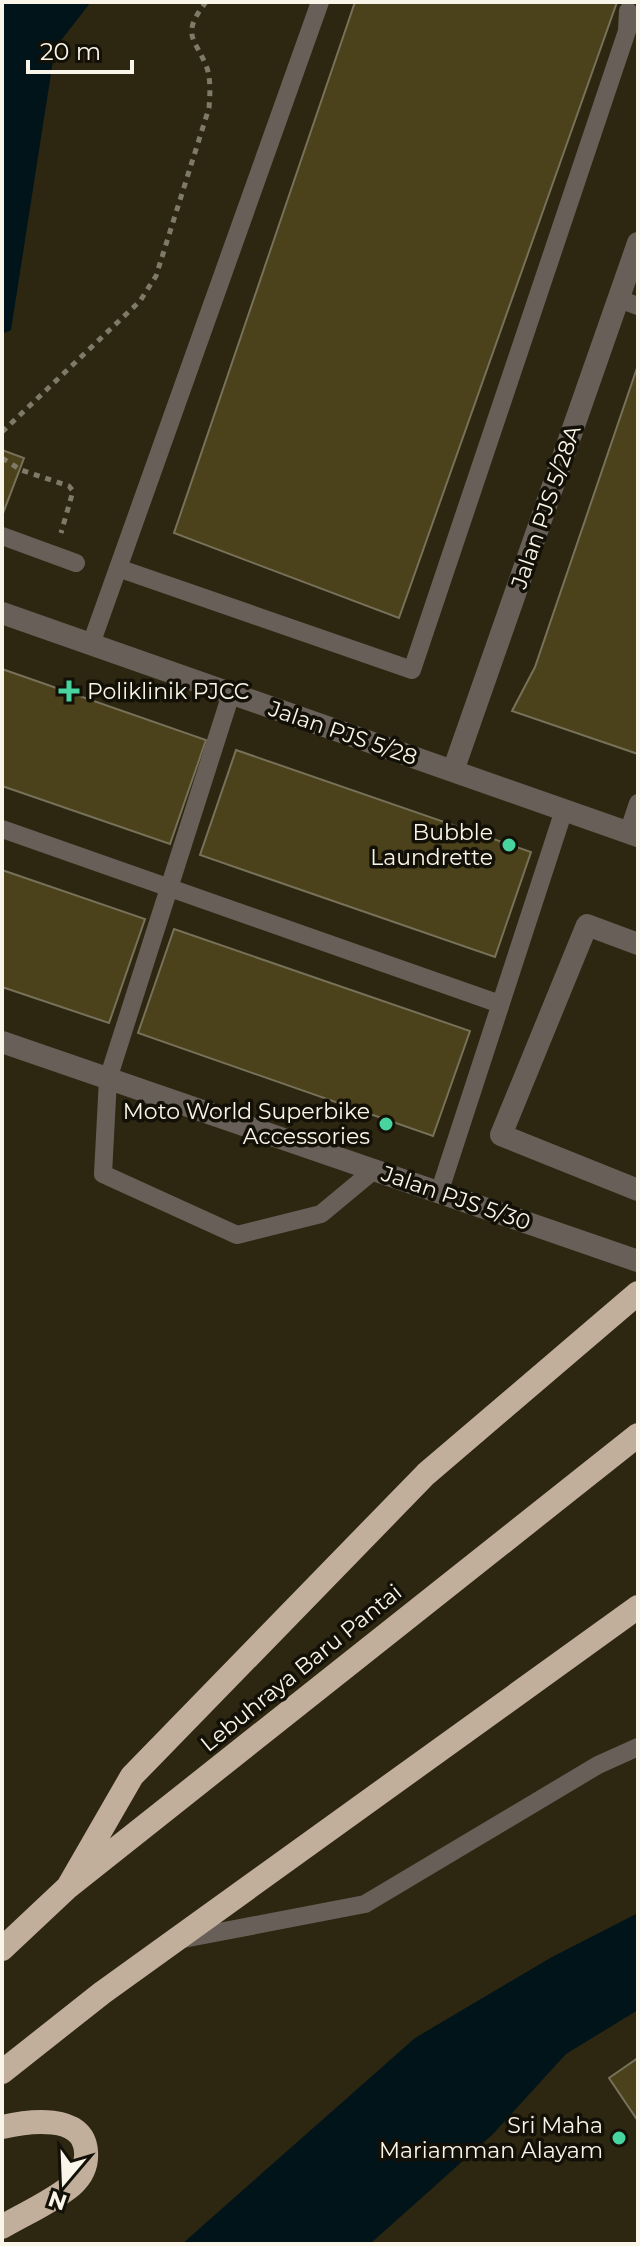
<svg xmlns="http://www.w3.org/2000/svg" width="640" height="2246" viewBox="0 0 640 2246" font-family="Montserrat,sans-serif">
<rect width="100%" height="100%" fill="#2d2712"/>
<!-- water -->
<path fill="#00141a" d="M2,2H91L55,48L11,330L2,334Z
M638,1913V2010L566,2054L493,2134L370,2244H182L415,2038L552,1957Z"/>
<!-- building -->
<path fill="#4b411b" stroke="#78715a" stroke-width="2" d="M355,2H617L399,618L174,533Z
M638,365V754L512,711L535,667Z
M2,450L24,458L2,516Z
M2,669L206,740L170,844L2,786Z
M236,750L531,852L495,957L200,855Z
M2,870L145,919L109,1023L2,987Z
M174,929L470,1031L433,1136L138,1033Z
M638,2058V2121L609,2078Z"/>
<g fill="none" stroke-linecap="round" stroke-linejoin="round">
<!-- path -->
<path stroke="#7f7a68" stroke-width="5" stroke-dasharray="6 6" stroke-linecap="butt" d="M2,432L140,301L156,276L209,108C210,95 211,81 207,68C195,37 180,36 206,2
M2,458L21,470L69,486L73,491L61,533"/>
<!-- service -->
<path stroke="#686058" stroke-width="18" d="M619,299L638,306
M2,536L76,563
M118,568L412,670L627,31L628,11
M91,644L320,2
M231,694L108,1079L103,1174L237,1235L321,1214L374,1170
M2,829L500,1004
M628,833L638,803
M439,1193L564,810
M178,1940L365,1904L598,1765L638,1747"/>
<!-- minor -->
<path stroke="#686058" stroke-width="22" d="M2,613L638,836
M453,771L638,243
M638,944L587,925L501,1135L638,1190
M2,1042L638,1261"/>
<!-- motorway -->
<path stroke="#c2af9b" stroke-width="24" d="M68,1887L132,1776L426,1474L638,1293
M2,1949L68,1887L638,1435
M2,2072L102,1993L638,1607
M2,2127C28,2121 84,2113 86,2152C87,2165 82,2176 72,2185C52,2202 24,2214 2,2227"/>
</g>
<!-- markers -->
<g fill="#47d49e" stroke="#131007" stroke-width="3">
<path d="M65 679h8v8h8v8h-8v8h-8v-8h-8v-8h8z"/>
<circle cx="509" cy="845" r="8"/>
<circle cx="386" cy="1124" r="8"/>
<circle cx="619" cy="2138" r="8"/>
</g>
<g text-anchor="middle" dominant-baseline="central" stroke-width="7" stroke-linejoin="round" paint-order="stroke">
<!-- street labels -->
<g font-size="22" fill="#f9f5e8" stroke="#131007">
<text transform="translate(546 507) rotate(-71)">Jalan PJS 5/28A</text>
<text transform="translate(343 733) rotate(19)">Jalan PJS 5/28</text>
<text transform="translate(456 1198) rotate(19)">Jalan PJS 5/30</text>
<text transform="translate(301 1668) rotate(-39)">Lebuhraya Baru Pantai</text>
</g>
<!-- poi labels -->
<g font-size="22" fill="#f9f5e8" stroke="#131007" text-anchor="end">
<text x="87" y="691" text-anchor="start">Poliklinik PJCC</text>
<text x="493" y="832">Bubble<tspan x="493" dy="25">Laundrette</tspan></text>
<text x="370" y="1111">Moto World Superbike<tspan x="370" dy="25">Accessories</tspan></text>
<text x="603" y="2125">Sri Maha<tspan x="603" dy="25">Mariamman Alayam</tspan></text>
</g>
</g>
<!-- border -->
<rect width="640" height="2246" fill="none" stroke="#f9f5e8" stroke-width="8"/>
<!-- north arrow -->
<g transform="translate(64 2182) rotate(199)" stroke="#131007" stroke-width="6" paint-order="stroke">
<path d="M0-6L14 30L0 20L-14 30Z" fill="#f9f5e8"/>
<text y="-12" font-size="22" font-weight="bold" text-anchor="middle" fill="#f9f5e8">N</text>
</g>
<!-- scale -->
<path d="M28 60v12h104v-12" fill="none" stroke="#f9f5e8" stroke-width="4"/>
<text x="40" y="60" font-size="24" fill="#f9f5e8" stroke="#131007" stroke-width="6" paint-order="stroke">20 m</text>
</svg>
